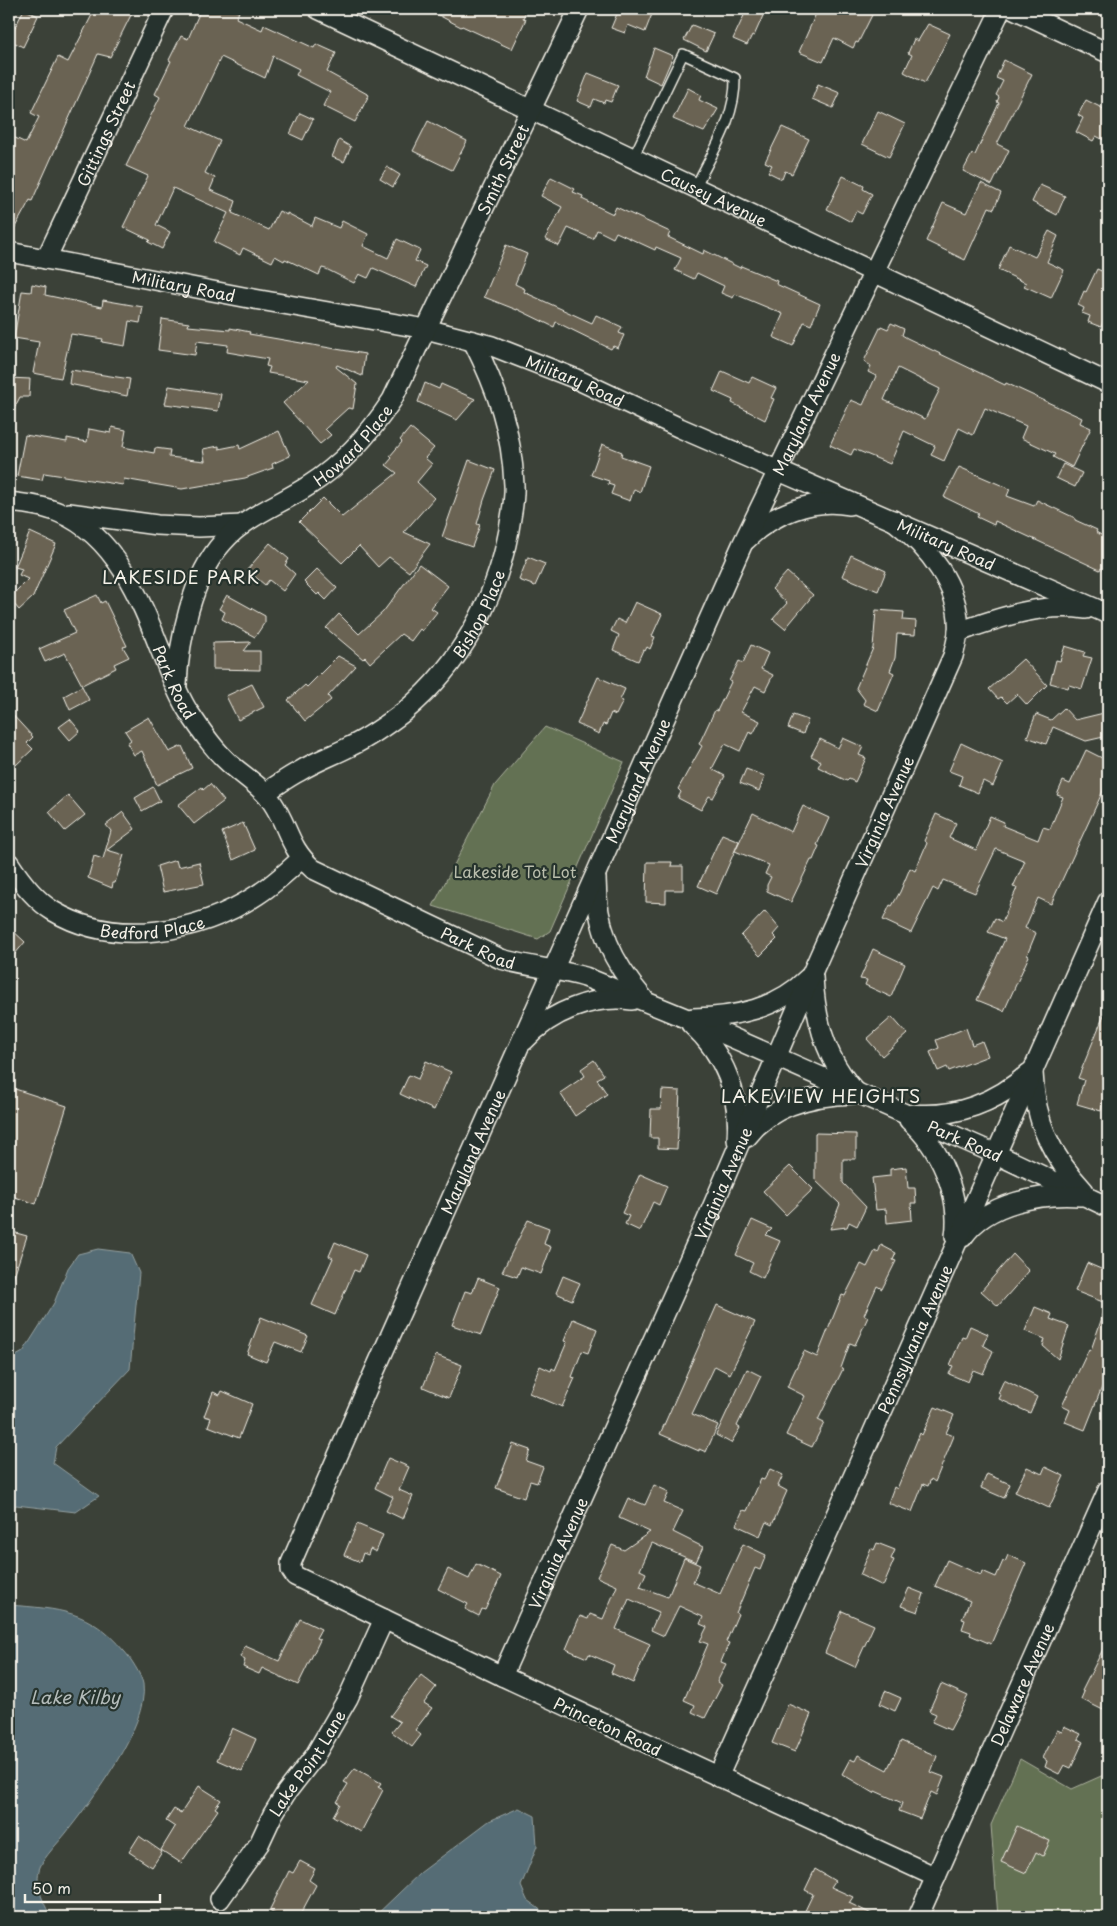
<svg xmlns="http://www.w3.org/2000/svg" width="1117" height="1926" viewBox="0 0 1117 1926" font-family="'Playpen Sans',sans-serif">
<rect width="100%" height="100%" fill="#3b4138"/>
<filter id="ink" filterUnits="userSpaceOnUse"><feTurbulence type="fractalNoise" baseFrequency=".02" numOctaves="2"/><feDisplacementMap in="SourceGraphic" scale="10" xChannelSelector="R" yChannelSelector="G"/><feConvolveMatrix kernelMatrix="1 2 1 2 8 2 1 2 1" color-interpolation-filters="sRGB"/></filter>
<g filter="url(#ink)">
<!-- green -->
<path fill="#637153" stroke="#acb19e" d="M545,727L624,762L550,931L538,939L433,906L495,785Z
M1020,1759L1072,1789L1108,1773V1917H998L991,1825Z"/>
<!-- water -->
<path fill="#556c74" stroke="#95a1a2" d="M98,1249L130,1253L139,1273L130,1369L56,1447L53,1463L99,1496L76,1512L16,1505L9,1513V1360L23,1352L54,1303L68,1268L78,1254Z
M9,1605C60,1609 89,1610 124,1651C130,1657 142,1676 143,1684C149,1726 91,1801 66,1833C59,1842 44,1857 40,1867C34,1884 43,1902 51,1917H9Z
M519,1808L535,1816L537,1846L521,1886L527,1900L550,1917H374L420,1873L489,1821Z"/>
<!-- building -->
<path fill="#6b6353" stroke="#f4f1e8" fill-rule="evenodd" d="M24,9L38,16L23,47L9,40Z
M95,9H134L110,57L98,54L32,201L30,200L9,238V147L13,137L26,143L39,117L31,113L58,57L68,62Z
M201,9H231L239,12L236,18L262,30L264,25L314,48L316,44L336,53L327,72L369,95L355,122L323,106L330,92L296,75L299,69L273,56L265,78L221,57L188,126L220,141L205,173L215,178L210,190L236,201L232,213L269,230L279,211L287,215V213L312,226L315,218L339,228L342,221L368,234L363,246L388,258L397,239L420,250L415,261L426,266L416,287L373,268L368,278L359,274L354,283L326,269L322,268L319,275L285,259L284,261L275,256L272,262L243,248L240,255L214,242L228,213L173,188L156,225L170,232L162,249L148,242L150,240L123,227L148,176L126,166L160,97L155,94L171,61L169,60L181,36L188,39Z
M427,9H527L523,18L526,19L512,49L462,26L461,27Z
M619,9H654L645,32L628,25L625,33L611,28Z
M747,9H766L754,36L752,35L747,45L733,39Z
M818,9H875L858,43L856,42L853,48L834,38L823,62L799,52Z
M928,24L950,34L925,83L904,72L912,55L908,53L914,39L918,41Z
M692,25L714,34L706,51L684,40Z
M654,48L673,56L661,84L644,76Z
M1004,60L1032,74L997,144L1009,150L992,185L963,171L972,154L975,155L999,103L997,102L999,97L996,95L1003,81L996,78Z
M588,73L618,85L611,102L605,100L604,103L594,99L591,107L577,101Z
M818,84L840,93L833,108L812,99Z
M688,88L701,95L699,100L718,109L704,132L673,119Z
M1086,100L1108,111V142L1096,136L1093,141L1076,132L1083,118L1078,115Z
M878,111L905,124L889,157L862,144Z
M300,113L313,119L303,140L290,134Z
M428,121L467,141L452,170L413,151Z
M782,127L809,139L792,174L785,171L782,179L768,172L772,165L765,162Z
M339,140L351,147L344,162L332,157Z
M387,167L400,175L393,187L380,179Z
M843,176L864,186L863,189L872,194L862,214L856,211L851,222L827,209Z
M551,177L575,189L573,192L583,196L582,199L613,214L616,207L670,232L668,237L703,254L704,250L740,268L741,266L777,281L776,284L820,304L811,325L804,322L793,346L773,337L783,314L735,294L733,298L721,293L724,286L697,273L694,279L675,270L681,258L656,247L655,250L616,232L613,238L597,230L593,239L568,228L559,246L545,239L562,207L541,196Z
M981,183L1001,193L994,209L989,207L965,260L926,241L943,203L966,213Z
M1040,185L1065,196L1057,215L1032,202Z
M1049,231L1058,236L1047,262L1064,270L1051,298L1024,286L1026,283L998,270L1009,245L1035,257Z
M506,245L527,254L515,284L525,289L524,292L592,323L596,315L622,327L619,333L624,335L618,348L613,346L611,349L556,322L554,327L517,309V310L484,297Z
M1097,269L1108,274V324L1103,322L1101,327L1088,322L1090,316L1082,313L1084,308L1078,305L1084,291L1086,292Z
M32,284L46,287L45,295L102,307L103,300L143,307L140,323L129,321L125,346L102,342L103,339L71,334L61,378L33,373L39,342L14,338L22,291L31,292Z
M162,319L189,323L188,326L230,330V328L250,332L249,334L365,354L362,376L337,365L336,367L357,384L353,409L348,408L325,429L331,435L320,444L283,403L309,380L268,373L270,367L266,366L268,359L227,352L228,345L197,341L195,355L158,350Z
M891,323L904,329L902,335L907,338L1005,385L1006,383L1082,418L1080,423L1091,428L1072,467L1053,457L1055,454L1021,438L1026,426L985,408L973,435L959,428L944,461L931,455L935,446L904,431L890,464L854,449L851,455L830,445L851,400L863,405L876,376L868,372L871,366L864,361L881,326L888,329ZM898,368L940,389L925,419L884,400Z
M71,370L130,379L127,396L69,384Z
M722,371L749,383L752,377L776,388L771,398L774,399L765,420L732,403L733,400L713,391Z
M9,378L30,379L29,397H20L9,418Z
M425,383L439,389L441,384L475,399L457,420L418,402Z
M169,386L221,394L218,411L165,404Z
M112,427L126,430L123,447L154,453L155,448L170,450L169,457L205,461L203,449L219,446V449L239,445L240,449L279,431L290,456L272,464L273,468L245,478L182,489L124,479L123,485L44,473L42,480L17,476L25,435L67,442V438L87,442L89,429L111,433Z
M410,428L434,448L425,458L432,464L417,482L434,498L404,532L430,544L409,572L389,557L378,567L359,546L342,563L299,522L323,498L342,517L397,473L386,465L392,458L390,456L402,442L400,440Z
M602,444L622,452L621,456L649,466L640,492L634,489L630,501L611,494L614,486L608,484L609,481L591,475Z
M469,460L495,470L484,500L477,524L480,525L472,547L442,537Z
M1063,464L1082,473L1075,487L1056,478Z
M959,467L1010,489L1007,496L1034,506L1037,500L1075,518V520L1097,530L1096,532L1108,539V572L1101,568L1100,570L995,521L994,525L977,517L979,514L944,497Z
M30,532L56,544L33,597L19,610L9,598L28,579L19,575L22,569L15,567Z
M270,543L289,559L285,565L295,574L283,591L269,580L265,585L247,570Z
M851,555L886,571L878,591L842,576Z
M528,557L545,564L535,586L519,580Z
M419,564L448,586L431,608L437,612L422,631L420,629L411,641L401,634L370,663L365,657L363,659L326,628L339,614L359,634L383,612Z
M317,569L337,588L326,600L319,593L317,595L304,582Z
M787,572L813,595L785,629L773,619L787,603L772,589Z
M97,595L101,603L105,601L127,646L123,647L129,657L114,664L116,668L82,685L65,653L45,662L39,649L75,633L64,610Z
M227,595L265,616V622L255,637L222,619L225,612L219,609Z
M635,602L662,614L652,636L655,637L650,649L647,647L645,651L643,650L638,661L613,650L619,635L611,631L617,619L625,623Z
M876,610L904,612L903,620L916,621L915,635L897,634L895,658L890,671L894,673L878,711L863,704L865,700L856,688L873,648Z
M251,642L244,651H260V670L213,669V643Z
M751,645L768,653L761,669L773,675L765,691L755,686L741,712L760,721L753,734L749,732L740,751L725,744L712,769L725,776L713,798L709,796L701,810L678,798L681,792L678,789L702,746L699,744L715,710L717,711L731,682L729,681L739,661L743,663Z
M1065,646L1085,652L1083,656L1092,658L1082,689L1069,685L1068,688L1050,683L1056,660L1060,661Z
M338,656L356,666L328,696L331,700L305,721L288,700L305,685L307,687Z
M1023,659L1047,685L1027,705L1017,694L1007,703L1001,697L998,699L989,689Z
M598,677L625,689L620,700L623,701L616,715L611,713L606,725L603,724L599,734L577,724Z
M252,684L264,707L238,720L226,696Z
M82,686L89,700L70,710L64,696Z
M1064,708L1075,720L1108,712V736L1086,741L1053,727L1046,744L1027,737L1036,714L1051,720Z
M9,711L33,737L27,743L33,749L16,765L9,757Z
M793,715L808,720L803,734L788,728Z
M149,717L169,752L182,746L192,768L157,785L142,751L134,755L127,743L131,740L125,731Z
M70,719L80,731L70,740L59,727Z
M843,738L863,747L859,755L866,758L855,782L849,779L847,781L818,767L821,761L811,756L820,739L838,748Z
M961,743L1003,763L993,786L983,781L978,793L959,785L962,776L949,771Z
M1086,750L1108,761V780L1051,904L1038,898L1025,928L1036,933L1027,955L1029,956L1004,1011L977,1000L1005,939L988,932L995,918L1002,922L1017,888L1013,887L1025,861L996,849L975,893L943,880L938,891L933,888L911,933L883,920L890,905L892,906L900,892L910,868L915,871L927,843L924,841L936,814L956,823L949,838L976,850L990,816L1004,822L1003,826L1038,840L1043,827L1050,829L1063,797L1057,795L1063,781L1070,784Z
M746,769L765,776L759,791L740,783Z
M210,784L224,801L194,824L178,805L202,787L203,790Z
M153,787L160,801L142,811L135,798Z
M68,795L85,815L65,831L49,812Z
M803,806L829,818L817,845L819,846L813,860H811L791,902L767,891V885L771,877L765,874L769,865L735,851L753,813L791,832Z
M123,812L135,829L107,850L124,855L115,883H113L112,888L88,878L94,856L103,859L111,831L106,825Z
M243,823L255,850L233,860L222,832Z
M722,834L739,841L716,894L698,886Z
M176,860L178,867L199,862L204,884L163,892L157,866Z
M647,862H672L671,866H683V890H666V903L646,902Z
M765,911L779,928L773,935L777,939L760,956L741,936Z
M9,927L25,942L9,961Z
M873,949L905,964L891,997L865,985L867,980L860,979Z
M1108,1005V1092L1105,1090L1101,1111L1077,1104L1084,1080L1078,1078Z
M892,1017L907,1034L882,1056L867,1039Z
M966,1028L972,1045L982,1041L988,1056L949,1071L947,1067L938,1071L930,1052L939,1048L936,1040Z
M594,1060L604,1075L597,1079L607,1094L575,1116L560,1093L585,1076L581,1069Z
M426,1061L451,1072L434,1110L400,1094L409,1075L418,1079Z
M9,1087L67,1106L36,1204L9,1195Z
M662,1090L680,1091L677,1149L658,1148V1138H650L651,1109H661Z
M815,1133L856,1134V1159H843V1183L866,1207L857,1226L849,1222L847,1227L830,1229L840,1204L815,1180Z
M790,1166L813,1189L786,1215L763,1191Z
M906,1167L908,1188H915L916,1203H911L912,1220L887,1223L886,1209L876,1210L872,1178L890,1176V1169Z
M640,1174L667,1186L659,1205L653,1202L640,1231L625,1224L629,1216L622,1213Z
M528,1220L549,1228L544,1244L551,1247L541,1274L521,1267L517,1277L502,1272Z
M752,1220L772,1229L766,1235L780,1241L763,1278L749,1271L753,1263L736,1255Z
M9,1231L27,1236L12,1282H9Z
M335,1242L366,1255L359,1272L354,1270L335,1315L312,1305L333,1258L329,1256Z
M881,1245L896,1253L893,1260L896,1261L882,1289L877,1286L864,1315L868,1317L855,1345L850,1343L841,1368L843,1369L818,1420L824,1423L812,1447L786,1435L805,1396L787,1387L804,1351L817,1357L842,1295L845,1296L861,1264L867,1267L875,1251L878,1253Z
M1013,1254L1029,1271L998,1306L981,1291Z
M1087,1263L1108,1272V1304L1075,1291Z
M563,1276L580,1283L572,1300L556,1293Z
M478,1278L500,1287L481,1335L452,1325L465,1291L472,1293Z
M717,1305L755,1322L730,1374L715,1366L692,1414L718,1425L706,1452L699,1449V1451L660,1434Z
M1106,1306H1108V1372L1085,1430L1065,1422L1070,1410L1062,1406L1089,1349L1091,1350Z
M1035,1307L1052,1314L1050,1319L1069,1326L1058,1359L1043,1346L1045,1339L1025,1331Z
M261,1317L308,1336L301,1352L275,1342L266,1362L247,1354Z
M573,1319L597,1329L588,1353L582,1351L572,1377L575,1378L562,1407L529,1393L540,1366L551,1371L552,1368L555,1370L567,1342L564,1341Z
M970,1326L988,1334L983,1345L993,1351L983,1374L973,1370L968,1382L949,1374L953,1366L950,1365L962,1337L965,1338Z
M436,1355L462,1365L449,1398L423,1387Z
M747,1369L761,1376L737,1426L740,1428L731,1443L716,1435Z
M1004,1380L1037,1397L1030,1413L999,1399L1001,1395L998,1393Z
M222,1391L252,1404L239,1438L208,1426L211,1418L204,1416L213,1392L220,1395Z
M935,1407L954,1415L946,1433L954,1436L935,1482L931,1479L928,1486L923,1484L912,1512L888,1503L894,1487L897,1489L920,1433L922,1435Z
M513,1444L530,1450L526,1461L543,1467L537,1483L530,1481L524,1498L496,1488Z
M388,1458L409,1467L399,1490L413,1496L403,1519L386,1511L393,1497L375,1488Z
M1027,1467L1042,1474L1045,1467L1064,1476L1049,1508L1015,1492Z
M770,1469L783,1475L778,1486L787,1491L772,1525L766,1522L760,1536L736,1525L743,1510L747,1511L761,1479L764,1480Z
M987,1474L1010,1484L1004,1498L981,1488Z
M654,1485L669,1492L664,1503L683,1511L673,1532L703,1547L696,1562L652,1543L640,1570L646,1573L640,1587L668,1597L684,1558L700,1565L693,1582L720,1594L743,1544L766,1555L760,1570L755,1568L736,1613L738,1614L726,1642L729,1643L721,1662L726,1664L717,1682L722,1685L705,1718L692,1712L695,1705L684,1700L708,1644L700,1641L707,1627L700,1624L703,1617L679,1606L664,1636L651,1630L659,1612L629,1599L616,1629L650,1644L633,1683L611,1673L614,1665L589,1654L587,1658L566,1649L580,1616L588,1619L590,1614L603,1619L617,1586L597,1577L612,1545L624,1550L650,1532L619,1518L628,1498L645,1505Z
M357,1524L383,1535L376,1552L370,1549L368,1555L363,1553L360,1562L344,1555Z
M877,1543L895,1550L891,1559L894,1560L883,1586L860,1575L871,1548L874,1550Z
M1008,1555L1026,1563L991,1644L970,1635L971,1632L962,1629L965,1620L962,1619L970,1601L935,1586L947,1560L981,1575L982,1571L996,1577L1003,1561L1005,1562Z
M476,1564L501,1576L485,1610L482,1609L479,1616L465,1609L468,1604L438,1589L448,1569L469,1579Z
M909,1588L924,1594L918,1612L901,1606Z
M842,1611L874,1625L855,1667L825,1653Z
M300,1619L321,1629L316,1638L320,1640L298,1685L262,1668L259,1674L243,1667L245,1660L240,1657L245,1646L279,1661Z
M1108,1639V1700L1103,1710L1081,1699L1084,1692L1082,1691Z
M421,1675L436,1687L424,1703L432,1708L415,1730L421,1735L412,1747L392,1732L400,1722L390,1716Z
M941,1684L968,1696L950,1730L932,1722L936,1714L929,1711Z
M885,1691L901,1698L895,1711L880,1704Z
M788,1704L811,1714L795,1752L772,1743Z
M1064,1726L1081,1734L1078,1739L1083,1742L1071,1768L1064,1765L1059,1774L1045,1767L1047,1761L1043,1758L1057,1730L1062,1732Z
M232,1728L256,1739L242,1771L217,1760Z
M901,1741L937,1756L931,1772L944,1777L937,1795L931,1792L920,1819L899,1811L902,1803L875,1791L874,1793L842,1774L850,1759L855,1761L858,1755L887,1770Z
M355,1768L381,1783L378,1787L383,1790L361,1832L333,1816L340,1804L337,1802L348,1784L344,1782Z
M199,1786L221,1800L215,1808L218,1810L181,1863L161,1850L175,1827L166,1821L174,1809L181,1813Z
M1017,1826L1050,1841L1043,1856L1036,1852L1026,1873L1001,1862Z
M139,1836L162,1852L152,1867L129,1852Z
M300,1861L315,1869L309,1880L316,1885L299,1917H281L269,1911L289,1871L293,1873Z
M815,1869L835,1881L831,1887L853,1897L849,1903L878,1917H802L813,1894L805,1890Z"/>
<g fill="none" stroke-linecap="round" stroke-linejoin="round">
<!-- lane casing -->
<g stroke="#f4f1e8" stroke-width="12">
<path id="lane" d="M633,158L683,54L735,78C736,118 712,153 695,188"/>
</g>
<!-- street casing -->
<g stroke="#f4f1e8" stroke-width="22">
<g id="street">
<path id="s1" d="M318,9L1108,383"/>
<path d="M1014,9L1108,53"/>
<path id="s2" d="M9,252L254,299L426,329L492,346L574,378L680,428L1108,614"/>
<path id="s3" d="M46,259L164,9"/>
<path id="s4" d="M9,502C26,504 44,506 60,513C115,536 140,598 160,649C169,670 176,692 188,711C201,730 213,749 230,764C244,776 262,787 272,802C289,827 288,847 313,869L501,959C529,967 557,969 585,977L717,1031L996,1154L1108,1207"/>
<path d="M69,513L157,525L199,527L242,525"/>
<path d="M746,540C772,514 812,498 849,505"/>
<path d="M958,632C1002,617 1038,603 1086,609"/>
<path id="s5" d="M177,684C179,640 192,576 223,542C246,516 279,505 308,486C343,464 369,435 392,400L579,9"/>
<path id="s6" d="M265,793C276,786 288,777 300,771C316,761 334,755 351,746C370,737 388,724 405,711C460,665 496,600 509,530C511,516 515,500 514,485C512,431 497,389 473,341"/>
<path id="s7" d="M9,863C20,880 35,900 53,911C115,948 199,933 257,895C273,885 287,872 301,859"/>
<path d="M596,878C596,927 612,962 643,998"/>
<path d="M813,977C815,1018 826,1061 856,1092"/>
<path d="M693,1018C736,1017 777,1009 808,978"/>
<path d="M691,1024C724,1053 741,1096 737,1140"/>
<path d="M524,1041C550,1012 593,995 632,1000"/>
<path d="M1033,1073C1035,1123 1051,1155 1084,1191"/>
<path d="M912,1114C956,1118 997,1102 1029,1073"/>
<path d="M909,1120C940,1147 961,1196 955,1236"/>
<path d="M747,1137C772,1104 816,1095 854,1094"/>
<path d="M963,1237C987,1202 1042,1193 1081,1196"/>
<path id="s8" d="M502,1676L706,1222L812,973L953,656C955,648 957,641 958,633C962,587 927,546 893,520"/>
<path id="s9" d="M718,1777L865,1450L1108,901"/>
<path id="s10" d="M936,1877L502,1676L295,1576L291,1570V1563L372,1377L742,545L1001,9"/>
<path id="s11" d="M220,1899L259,1844L273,1814L286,1793L314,1757L348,1698L384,1619"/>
<path id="s12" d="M918,1917L1108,1490"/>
</g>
</g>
<!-- lane -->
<use href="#lane" stroke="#26332d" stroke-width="9"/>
<!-- street -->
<use href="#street" stroke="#26332d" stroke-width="19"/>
</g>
</g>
<g text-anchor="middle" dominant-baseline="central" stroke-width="4.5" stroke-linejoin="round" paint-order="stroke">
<!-- street labels -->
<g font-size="16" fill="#f4f1e8" stroke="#26332d">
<text stroke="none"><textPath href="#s3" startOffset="139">Gittings Street</textPath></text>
<text stroke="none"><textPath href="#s5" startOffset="631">Smith Street</textPath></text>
<text stroke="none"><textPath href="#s1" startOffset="438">Causey Avenue</textPath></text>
<text stroke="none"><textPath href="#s2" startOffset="178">Military Road</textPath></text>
<text stroke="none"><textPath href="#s2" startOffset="582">Military Road</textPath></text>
<text stroke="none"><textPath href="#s10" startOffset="1982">Maryland Avenue</textPath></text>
<text stroke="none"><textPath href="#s5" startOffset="315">Howard Place</textPath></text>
<text stroke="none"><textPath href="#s2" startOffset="988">Military Road</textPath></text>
<text stroke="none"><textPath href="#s6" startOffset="286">Bishop Place</textPath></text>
<text stroke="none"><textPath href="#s4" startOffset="262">Park Road</textPath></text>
<text stroke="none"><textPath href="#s10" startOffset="1578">Maryland Avenue</textPath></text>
<text stroke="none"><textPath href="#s8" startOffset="945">Virginia Avenue</textPath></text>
<text stroke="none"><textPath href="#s7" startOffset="169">Bedford Place</textPath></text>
<text stroke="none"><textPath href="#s4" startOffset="681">Park Road</textPath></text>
<text stroke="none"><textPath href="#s4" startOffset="1206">Park Road</textPath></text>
<text stroke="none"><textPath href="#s10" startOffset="1172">Maryland Avenue</textPath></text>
<text stroke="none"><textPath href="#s8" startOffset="540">Virginia Avenue</textPath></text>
<text stroke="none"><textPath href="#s9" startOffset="480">Pennsylvania Avenue</textPath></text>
<text stroke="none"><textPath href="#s8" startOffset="135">Virginia Avenue</textPath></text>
<text stroke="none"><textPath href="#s12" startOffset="255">Delaware Avenue</textPath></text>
<text transform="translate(608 1726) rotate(25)">Princeton Road</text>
<text stroke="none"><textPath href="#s11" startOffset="162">Lake Point Lane</textPath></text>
</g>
<!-- park labels -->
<g font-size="16" fill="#babeac" stroke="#26332d">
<text x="515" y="871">Lakeside Tot Lot</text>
</g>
<!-- neighbourhood labels -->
<g font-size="18" letter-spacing="1" fill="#f4f1e8" stroke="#26332d">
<text x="181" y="576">LAKESIDE PARK</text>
<text x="821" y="1095">LAKEVIEW HEIGHTS</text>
</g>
<!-- water labels -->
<g font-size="18" font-style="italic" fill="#b4bcba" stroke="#26332d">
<text x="75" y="1696">Lake Kilby</text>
</g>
</g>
<!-- margin -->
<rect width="1117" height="1926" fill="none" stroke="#26332d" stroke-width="30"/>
<rect x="15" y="15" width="1087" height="1896" fill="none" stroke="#f4f1e8" stroke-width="2" filter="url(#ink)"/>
<!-- scale -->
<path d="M25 1894v8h135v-8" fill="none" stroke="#f4f1e8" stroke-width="2.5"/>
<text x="32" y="1894" font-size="15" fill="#f4f1e8" stroke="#26332d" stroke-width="4" paint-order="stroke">50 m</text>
</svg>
